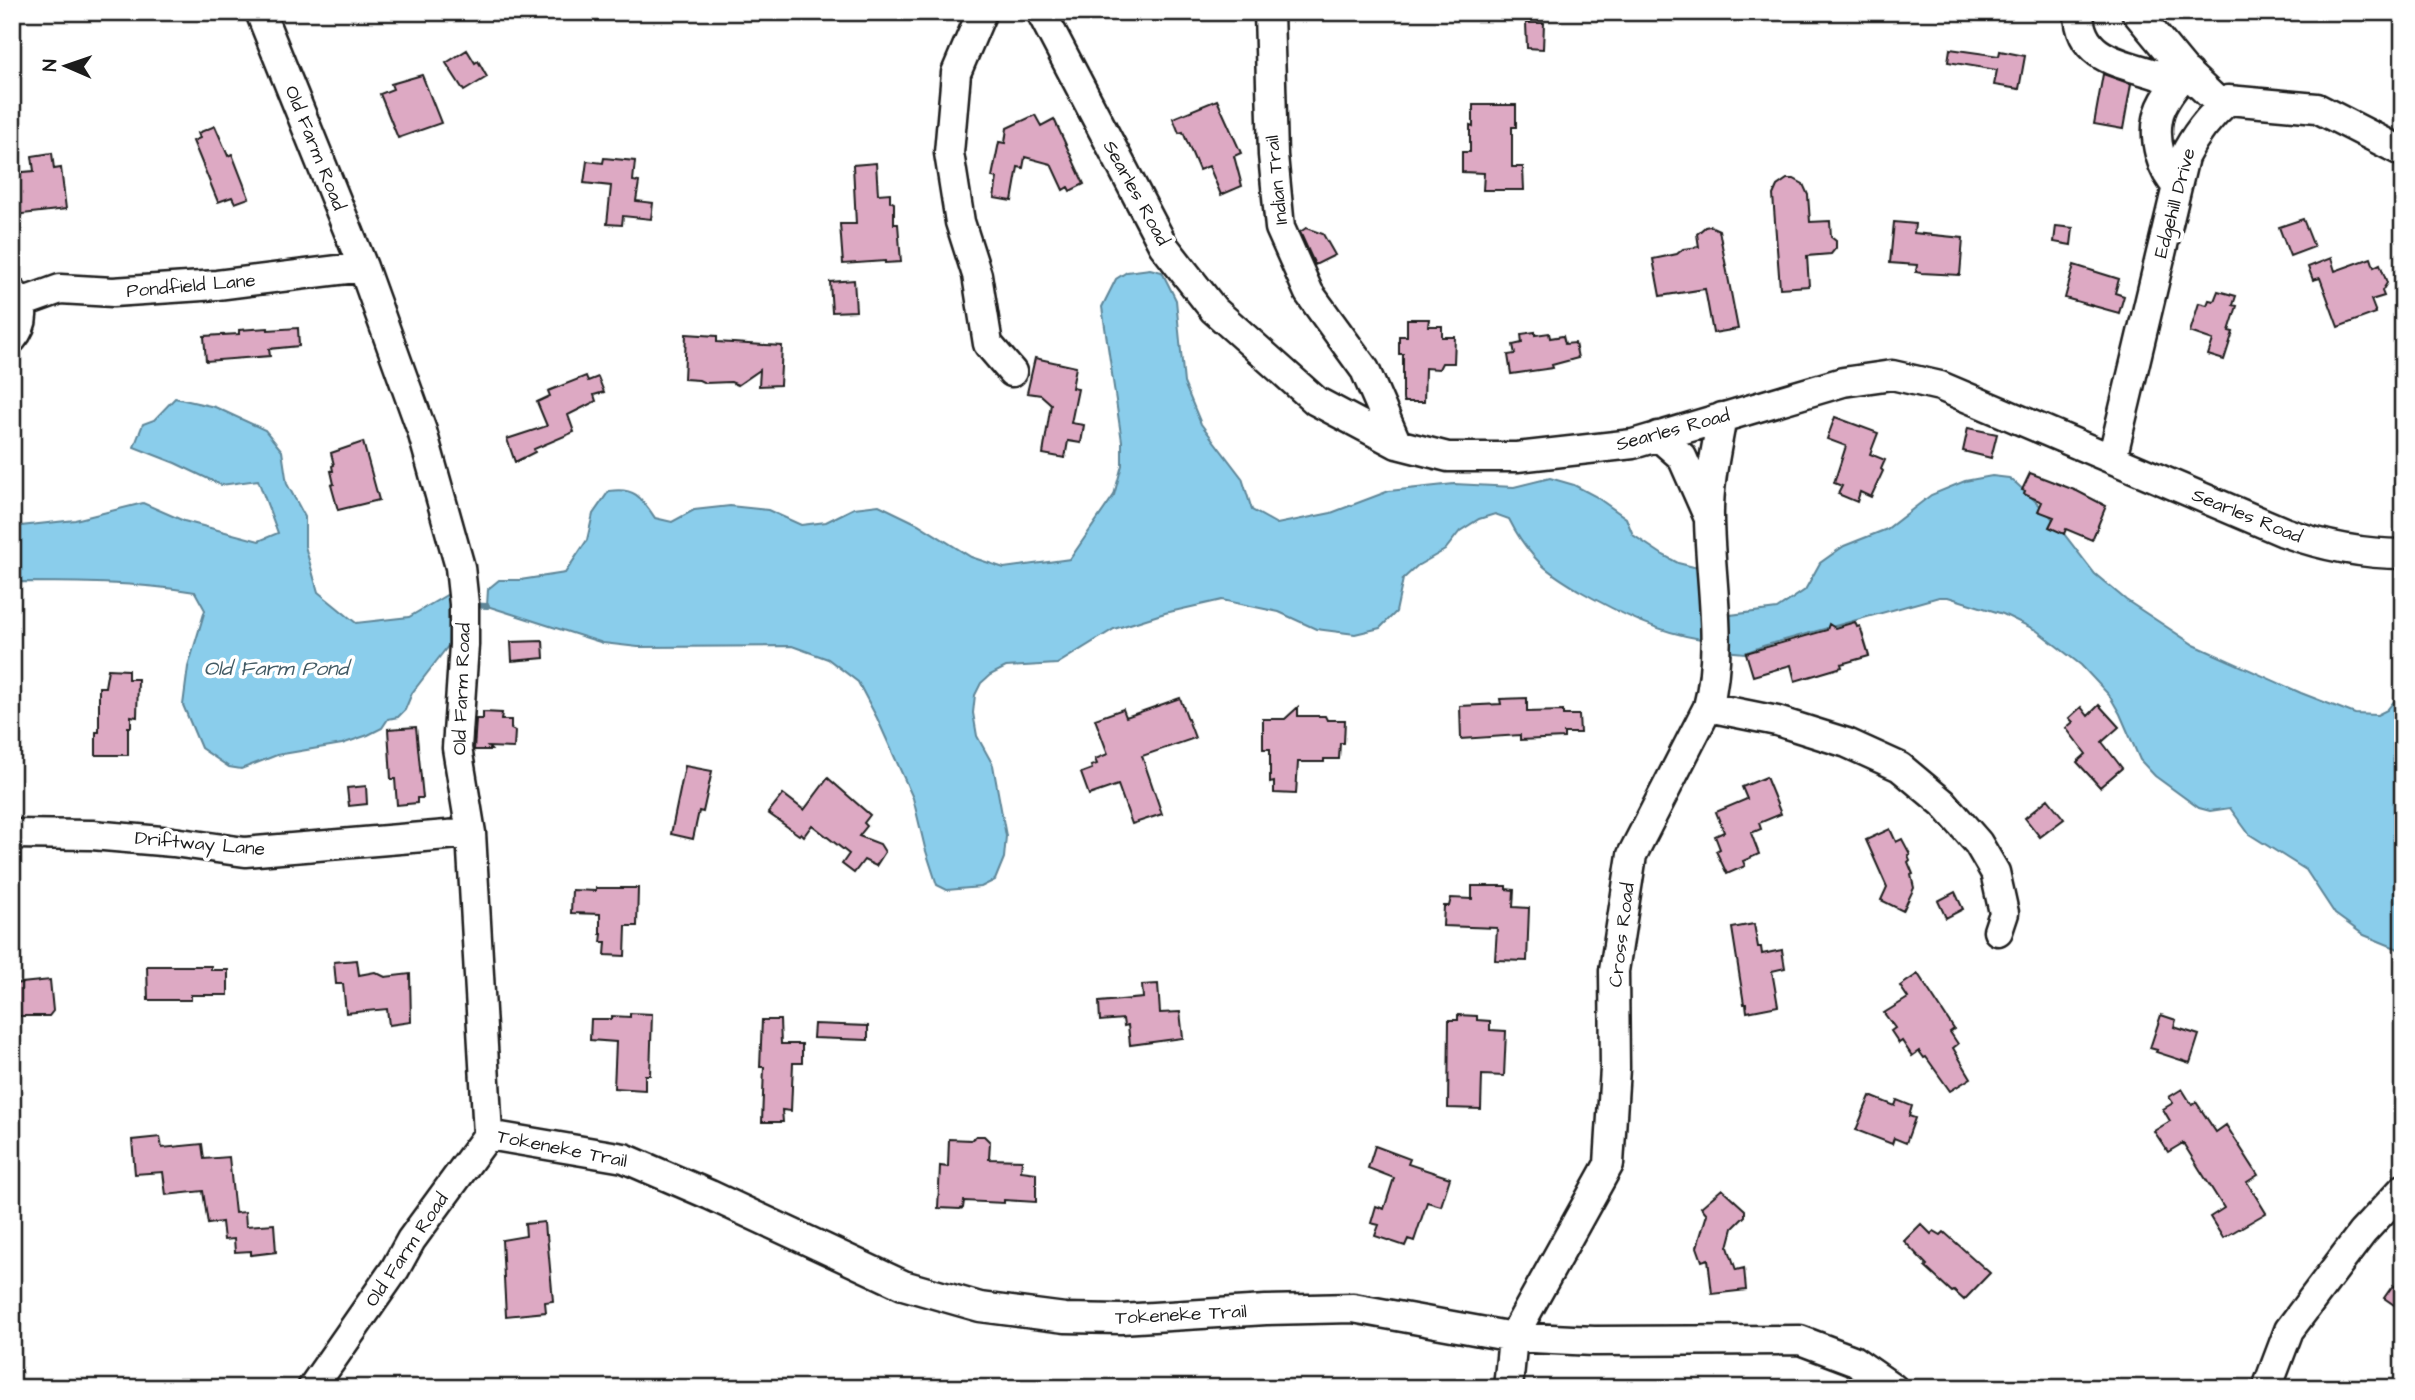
<svg xmlns="http://www.w3.org/2000/svg" width="2415" height="1400" viewBox="0 0 2415 1400" font-family="'Architects Daughter',sans-serif">
<rect width="100%" height="100%" fill="#fff"/>
<filter id="ink" filterUnits="userSpaceOnUse"><feTurbulence type="fractalNoise" baseFrequency=".0143" numOctaves="2"/><feDisplacementMap in="SourceGraphic" scale="14" xChannelSelector="R" yChannelSelector="G"/><feConvolveMatrix kernelMatrix="1 2 1 2 8 2 1 2 1" color-interpolation-filters="sRGB"/></filter>
<g filter="url(#ink)">
<!-- water -->
<path fill="#8acdeb" stroke="#5e8698" stroke-width="2" d="M1150,269L1162,272L1176,300L1184,383L1201,424L1242,478L1252,510L1277,524L1331,513L1389,491L1454,484L1514,487L1550,478L1574,485L1595,496L1626,518L1633,535L1663,555L1678,563L1698,568L1703,626L1701,639C1657,632 1619,613 1580,591C1567,583 1551,574 1540,563C1527,550 1517,535 1509,519L1495,514L1479,519L1460,531L1445,550L1417,566L1403,579L1396,612L1380,628L1355,634L1316,629L1279,612L1222,600L1165,613L1114,629L1057,664L1006,667L990,675L981,683L975,695L973,713L977,736L993,765L1006,836L1004,858L995,880L981,887L947,890L937,885L925,848L913,798L877,718L858,682L828,659L792,646L638,647L603,643L487,606L488,589L499,580H520L565,573L587,540L593,514L609,491C635,487 641,497 655,518L672,522L694,510L730,506L768,510L801,525L826,522L854,508L879,505L918,524L971,557L1004,568L1070,559L1114,495L1122,465V441L1102,307L1116,279L1127,272Z
M175,398L215,407L265,430L282,451L287,484L305,517V546L318,592L356,623L409,617L450,593L448,646L412,693L405,710L398,717L388,719L382,728L368,735L342,744L277,755L241,769L229,767L201,748L183,705L188,667L205,610L195,592C135,582 75,582 14,582L12,585V527L75,520L143,503L184,521L259,541L278,533L258,480L221,485L175,463L134,447L143,424L154,420Z
M1992,476L2009,478L2017,484L2047,512L2095,574L2126,600L2194,645L2301,693L2355,714L2377,715L2387,710L2403,690V951L2364,935L2335,914L2306,870L2249,834L2230,808L2210,811L2199,808L2155,776L2140,760L2120,714L2109,695L2081,665L2036,630L2003,614L1948,597H1939L1763,646L1745,653L1724,651L1723,616L1777,609L1805,590L1820,563L1844,546L1887,529L1931,495L1965,481Z"/>
<g fill="none" stroke-linecap="round" stroke-linejoin="round">
<!-- stream -->
<path stroke="#5e8698" stroke-width="6" d="M470,605L487,606"/>
</g>
<!-- building -->
<path fill="#dda9c3" stroke="#1c1c1c" stroke-width="2" d="M1526,23H1544L1543,49L1527,48Z
M1950,49L1999,56L2000,51L2025,56L2019,89L1994,85L1997,70L1948,62Z
M467,50L475,63L478,61L487,77L464,91L446,63Z
M2103,74L2131,84L2123,129L2094,124Z
M422,75L441,123L398,138L380,94L393,89L391,84Z
M1217,100L1241,153L1234,156L1242,186L1221,195L1209,166L1199,170L1183,132L1179,133L1173,118Z
M1473,105H1516V127H1512V167H1523L1524,190H1483L1484,173L1462,172V152H1470V125L1473,126Z
M1035,115L1041,126L1054,119L1084,184L1070,191L1068,187L1063,190L1051,164L1025,157L1023,168L1018,167L1012,201L994,198L997,178L992,177L999,142L1005,143L1007,128Z
M215,126L228,156L232,154L249,198L235,203L232,197L218,202L193,141L200,138L198,133Z
M52,153L54,169L61,168L66,209L14,215L12,173L34,171L32,156Z
M604,158L635,161L633,181L639,182L636,201L653,203L651,219L623,216L622,225L607,224L611,186L584,183L587,161L603,163Z
M876,163L878,194L890,193V201L894,203V224H898L901,262L885,263V261L843,264L840,224H856L853,165Z
M1787,179H1794L1803,184L1808,195L1810,222L1830,221L1831,237L1836,241V248L1831,254L1807,256L1809,286L1780,288L1773,195L1777,186Z
M2303,219L2314,247L2290,256L2279,227Z
M1894,222L1915,224L1914,233L1963,238L1960,275L1921,273L1916,272L1917,265L1890,263Z
M1710,226L1719,230L1738,329L1713,333L1705,289L1660,296L1653,259L1677,254L1683,249L1699,247L1697,234L1705,227Z
M2056,226L2073,228L2071,245L2054,242Z
M1306,228L1323,234L1335,255L1315,265L1300,232Z
M2331,258L2335,271L2371,258L2374,267L2380,264L2387,283L2382,291L2384,296L2371,300L2376,313L2338,327L2320,278L2313,280L2308,267Z
M2074,265L2119,279L2115,293L2124,296L2119,313L2065,298Z
M854,280L856,311L832,312L830,282Z
M2218,291L2236,296L2233,305L2237,306L2229,331L2233,332L2224,360L2208,355L2213,340L2190,332L2199,303L2207,305L2209,300L2214,301Z
M1407,319H1429L1428,326H1442V337H1455L1454,363H1442L1439,369L1425,368L1424,402H1404L1403,399V354H1399V336H1407Z
M268,328V330L298,328L299,346L269,349L270,356L206,361L204,336L239,334V330Z
M1535,332V335L1549,333L1550,338L1563,336L1565,344L1575,343L1578,358L1552,365L1553,368L1511,374L1508,355L1515,354L1513,345L1522,343L1521,334Z
M686,334L717,336V342L782,346L780,385L759,386L760,370L738,385L731,382L705,383L699,380L684,379Z
M1035,358L1076,367L1072,388L1078,389L1071,423L1084,425L1081,443L1068,441L1065,458L1043,454L1051,404L1041,395L1027,393Z
M586,376L588,381L598,377L604,392L594,395L596,401L568,415L574,432L534,449L535,452L515,462L507,439L547,426L537,402L550,396L548,391Z
M1835,417L1878,433L1870,454L1885,460L1881,469L1883,471L1871,497L1860,492L1857,502L1838,494L1842,486L1834,483L1846,446L1827,439Z
M1968,428L1997,434L1991,458L1963,451Z
M363,442L379,500L338,510L331,485L334,484L331,471H333L332,466L334,465L331,453Z
M2030,473L2077,491L2106,506L2092,540L2066,529L2064,534L2049,527L2054,517L2038,511L2042,502L2024,494L2025,491L2022,490Z
M1855,622L1857,627L1860,626L1869,656L1841,664L1842,667L1795,681L1791,665L1753,676L1746,653L1827,630L1829,624L1835,628Z
M543,641L544,658L512,661L511,642Z
M108,669L128,670V679H138L137,717L131,716V727H128V755H96V732H99V687H105Z
M1180,698L1195,738L1142,756L1162,814L1132,824L1118,785L1089,795L1081,773L1092,769L1091,766L1097,764L1095,759L1108,754L1095,719L1123,709L1126,717Z
M1527,698V712L1563,711V715H1579L1580,733H1564V738L1520,740V735L1461,739L1460,706L1501,704L1500,699Z
M2099,705L2119,727L2102,742L2122,768L2100,787L2077,762L2086,754L2066,728L2073,722L2069,718L2081,707L2088,716Z
M1298,707V716H1325L1327,720H1345L1344,743H1340L1339,759H1324V762H1298L1296,794L1274,793V782L1270,783V749H1263V719H1285Z
M483,712L502,713L501,720H511V729L515,731L514,748L488,747L491,750H474L476,719H483Z
M416,727L423,798H417V803L397,805L395,779H391L388,729Z
M685,766L712,771L703,812L699,811L693,839L671,834Z
M1766,777L1781,814L1759,823L1761,829L1751,833L1759,854L1743,861L1745,866L1727,874L1716,851L1720,849L1715,836L1724,832L1716,812L1747,799L1742,787Z
M828,778L870,815L864,823L867,826L859,836L880,844L885,852L876,866L864,860L854,873L842,864L849,854L812,825L804,836L801,833L799,835L768,813L783,794L804,810Z
M366,786L367,804L349,806L347,788Z
M2048,799L2064,819L2040,837L2025,818Z
M1890,829L1896,842L1902,839L1910,854L1908,855L1910,860L1908,862L1913,874L1911,875L1914,888L1903,911L1881,900L1887,887L1866,840Z
M1472,886H1506V889L1514,890L1513,907L1529,908L1527,961L1495,960L1497,928L1443,926L1444,906H1449L1451,898L1472,899Z
M596,888H638L637,926H626L625,956L605,955L606,942H601L602,934H600V914L571,913L572,890L596,891Z
M1955,892L1963,909L1946,918L1938,901Z
M1754,924L1758,947H1761L1762,954L1782,950L1785,968L1772,971L1778,1006L1747,1012L1746,1004H1744L1732,928Z
M357,960L359,975L375,972L385,977L410,974L411,1022L389,1025L387,1009L346,1013L343,984H336L334,962Z
M147,966H211V970H228V995H191V1000H148Z
M1918,974L1954,1029L1950,1032L1958,1044L1953,1048L1971,1078L1950,1091L1926,1057L1924,1058L1919,1051L1912,1056L1902,1041L1899,1043L1891,1031L1895,1028L1884,1013L1908,998L1900,986Z
M50,980L53,1011L49,1016H12V984Z
M1158,984L1160,1013L1180,1012L1183,1038L1130,1045L1128,1025L1124,1026L1123,1019L1100,1021L1099,1002L1143,998L1142,985Z
M630,1013L652,1014L650,1075H645V1090L614,1088L616,1042L590,1040L591,1019H612V1016L630,1017Z
M1458,1015L1477,1016V1020L1490,1021V1030L1506,1031L1504,1076L1482,1075L1481,1109L1448,1108L1449,1020H1458Z
M2161,1015L2176,1020L2174,1027L2199,1035L2190,1063L2156,1052L2157,1050L2150,1048Z
M762,1020H780L781,1044H802V1063H793L791,1111L782,1110L783,1122H762L764,1067H760Z
M814,1024L868,1026V1040L813,1038Z
M2182,1089L2192,1105L2196,1102L2216,1132L2226,1125L2258,1175L2247,1182L2266,1213L2223,1238L2210,1217L2224,1208L2183,1143L2168,1152L2154,1131L2170,1121L2163,1109L2173,1103L2169,1097Z
M1870,1096L1895,1106L1897,1100L1912,1106L1909,1116L1915,1118L1906,1143L1894,1138L1892,1144L1856,1130Z
M976,1136H984L990,1142L989,1159L1022,1160L1021,1171L1036,1173V1202L1004,1200V1203L964,1201L963,1208L960,1209L938,1208L940,1166L948,1167L949,1139L971,1140Z
M160,1137L162,1148L202,1144L204,1159L229,1157L235,1213L245,1212L246,1226L274,1224L276,1252L251,1255V1251L235,1252L234,1239L224,1240L222,1222L208,1224L203,1191L166,1195L163,1172L135,1174L132,1140Z
M1375,1146L1410,1159L1408,1164L1450,1178L1441,1206L1427,1202L1414,1241L1408,1239L1405,1246L1375,1236L1379,1225L1371,1223L1376,1206L1384,1209L1394,1178L1368,1168Z
M1722,1189L1745,1210V1216L1733,1228L1728,1247L1736,1270L1744,1268L1746,1290L1712,1294L1708,1259L1702,1261L1697,1247L1707,1214L1701,1207Z
M544,1222L545,1235H547L553,1301L545,1302L546,1312L506,1316L502,1240L526,1236L525,1224Z
M1921,1224L1931,1234L1934,1231L1941,1235L1944,1232L1990,1273L1964,1300L1954,1291L1952,1292L1925,1267L1927,1265L1904,1241Z
M2393,1285L2403,1291V1311L2384,1298Z"/>
<g fill="none" stroke-linecap="round" stroke-linejoin="round">
<!-- minor casing -->
<g stroke="#1c1c1c" stroke-width="33">
<path id="minor" d="M260,12L363,267L422,431L460,567L464,604V645L457,748L471,833L488,1135L411,1240L395,1269L312,1388
M982,12L956,73L949,153L960,222L977,275L988,344L1012,372
M1041,12L1163,245L1214,310L1316,401L1397,444L1448,457H1517L1633,444L1843,382L1892,375L1940,386L2284,532C2323,546 2360,554 2403,554
M1269,12L1273,155L1280,228L1309,293L1365,370L1397,444
M2079,12C2079,67 2137,63 2176,82
M2136,12L2184,70L2222,106
M2177,186C2161,171 2154,140 2158,119C2160,104 2176,82 2188,73
M12,292C26,306 25,324 12,339
M21,303L60,289L113,292L217,285L363,267
M1658,436L1682,457L1708,516
M2112,459L2184,157C2195,134 2209,117 2228,100L2317,108L2403,152
M1708,707L1777,721L1847,743L1900,767L1943,803L1978,843L1995,872L2004,913L1998,931
M12,834L92,835L173,842L245,852L471,833
M488,1135L624,1158L710,1195L903,1285L980,1307L1065,1318L1121,1319L1266,1310L1353,1308L1513,1337L1594,1341L1800,1340L1853,1360L1893,1388
M1508,1388L1513,1337L1609,1164L1615,1068L1614,971L1632,855L1708,707C1724,646 1710,581 1709,519C1708,485 1716,451 1722,417
M2267,1388L2289,1330L2362,1233L2403,1189"/>
</g>
<!-- minor -->
<use href="#minor" stroke="#fff" stroke-width="28"/>
</g>
</g>
<g text-anchor="middle" dominant-baseline="central" stroke-width="7" stroke-linejoin="round" paint-order="stroke">
<!-- street labels -->
<g font-size="19" fill="#1c1c1c" stroke="#fff">
<text transform="translate(315 148) rotate(68)">Old Farm Road</text>
<text transform="translate(1277 180) rotate(-96)">Indian Trail</text>
<text transform="translate(1136 193) rotate(61)">Searles Road</text>
<text transform="translate(2175 203) rotate(-75)">Edgehill Drive</text>
<text transform="translate(191 286) rotate(-5)">Pondfield Lane</text>
<text transform="translate(1673 430) rotate(-15)">Searles Road</text>
<text transform="translate(2247 516) rotate(22)">Searles Road</text>
<text transform="translate(462 689) rotate(-88)">Old Farm Road</text>
<text transform="translate(200 844) rotate(5)">Driftway Lane</text>
<text transform="translate(1622 935) rotate(-83)">Cross Road</text>
<text transform="translate(562 1149) rotate(11)">Tokeneke Trail</text>
<text transform="translate(407 1250) rotate(-56)">Old Farm Road</text>
<text transform="translate(1181 1315) rotate(-3)">Tokeneke Trail</text>
</g>
<!-- water labels -->
<g font-size="21" font-style="italic" fill="#425a64" stroke="#fff">
<text x="276" y="668">Old Farm Pond</text>
</g>
</g>
<!-- margin -->
<rect width="2415" height="1400" fill="none" stroke="#fff" stroke-width="42"/>
<rect x="21" y="21" width="2373" height="1358" fill="none" stroke="#1c1c1c" stroke-width="2.5" filter="url(#ink)"/>
<!-- north arrow -->
<g transform="translate(66 66) rotate(272)" stroke="#ffffff" stroke-width="5" paint-order="stroke">
<path d="M0-5L12 26L0 18L-12 26Z" fill="#1c1c1c"/>
<text y="-10" font-size="19" font-weight="bold" text-anchor="middle" fill="#1c1c1c">N</text>
</g>
</svg>
